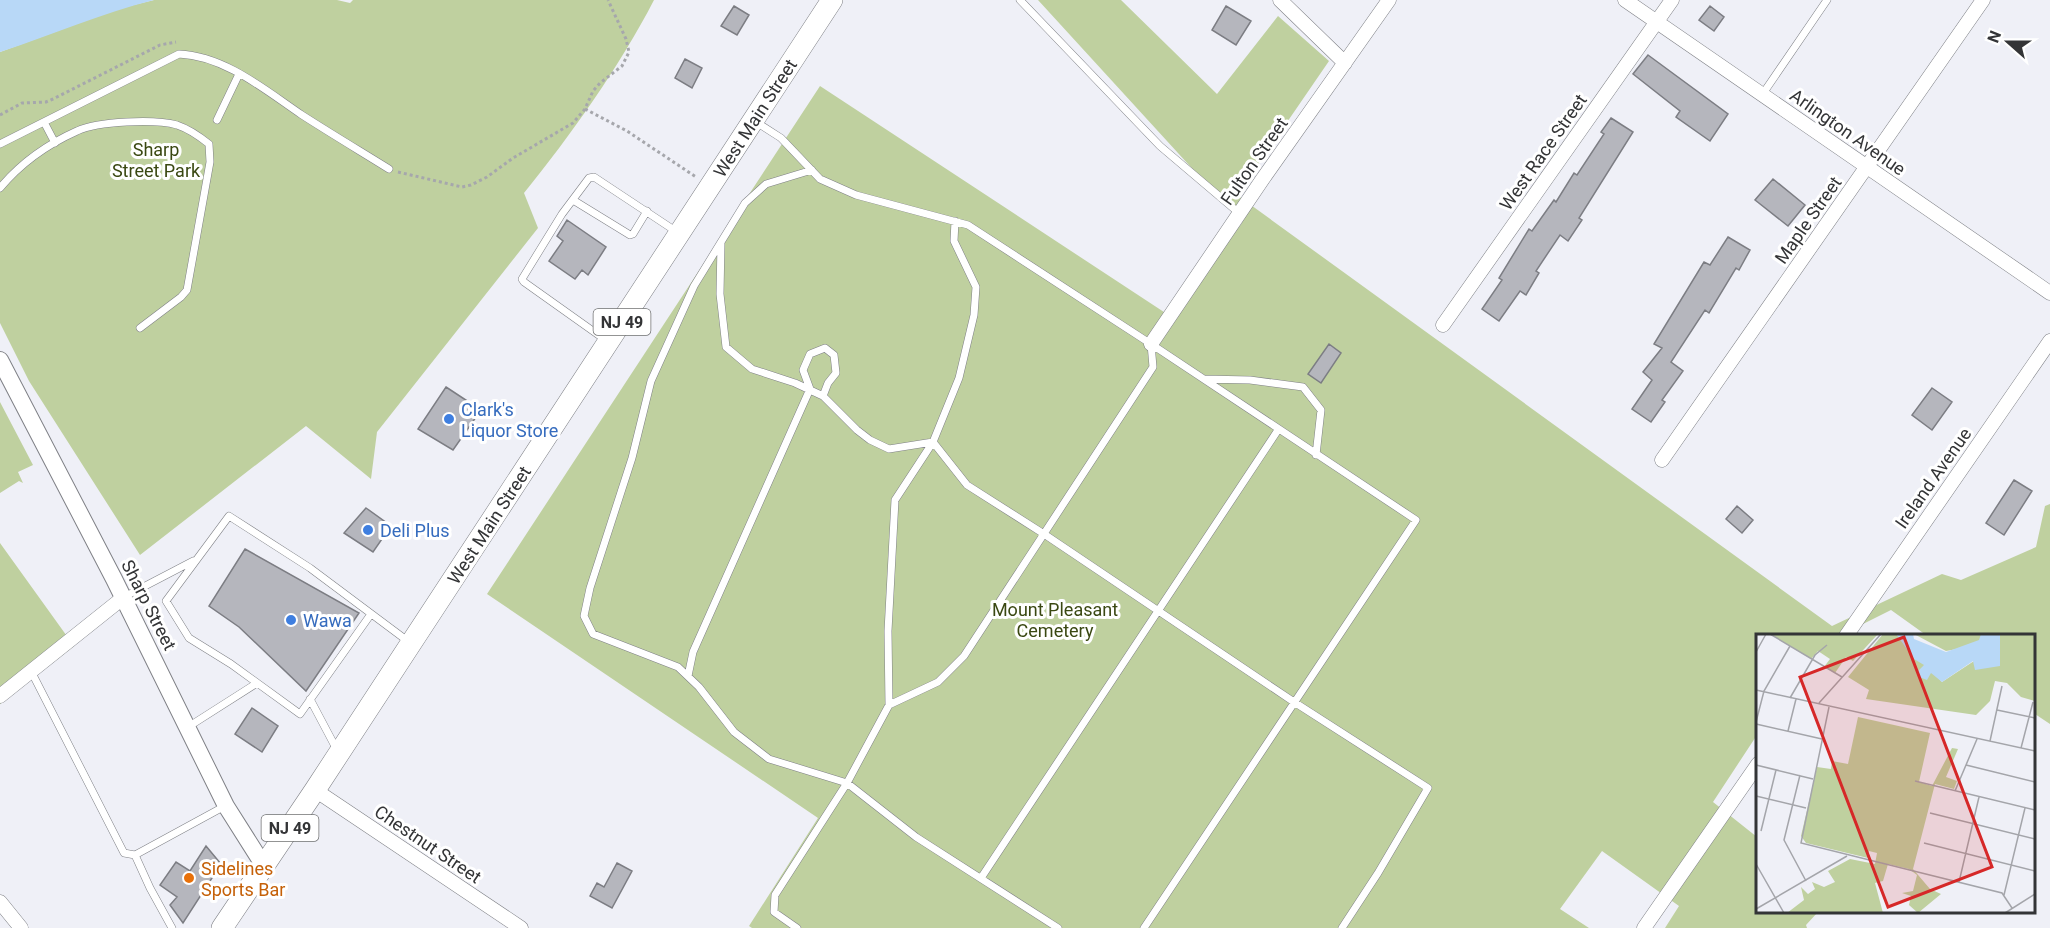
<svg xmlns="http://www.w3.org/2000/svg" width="2050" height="928" viewBox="0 0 2050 928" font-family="Roboto,sans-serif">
<rect width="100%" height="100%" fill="#eff0f7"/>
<!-- green -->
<path fill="#bfd09f" d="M154,0H337L350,3L353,0H654C620,66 571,135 524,193L538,228L377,432L371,479L306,426L140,555L29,381L0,323V52L117,9Z
M1038,0H1121L1217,94L1278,16L1329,61L1237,195L1832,626L1942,574L1961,580L2036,547L2045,506L2050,504V724L2035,714L2034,716V636L1926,635L1891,610L1841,635L1758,636L1757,735L1713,802L1757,837L1758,912H1818L1806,925L1807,928H1665L1679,906L1602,851L1560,909L1589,928H752L749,926L818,818L487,594L820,86L1170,316L1242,223Z
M0,402L33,465L18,472L23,483L19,481L0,493Z
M0,543L74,646L0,704Z"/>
<!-- water -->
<path fill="#b8d8f7" d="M0,0H154C102,13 52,35 0,52Z"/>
<!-- building -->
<path fill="#b5b6bd" stroke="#7c7d83" stroke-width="1.5" d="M734,6L749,15L737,35L721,26Z
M1226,6L1251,21L1236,45L1212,30Z
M1710,6L1724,17L1714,31L1699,20Z
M1648,55L1728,114L1710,141L1676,117L1680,111L1633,74Z
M685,59L702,68L692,88L675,78Z
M1611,118L1633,132L1579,218L1582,220L1568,241L1560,235L1536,271L1539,273L1526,295L1520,291L1499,321L1482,309L1502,280L1499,278L1529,229L1532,231L1554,200L1556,202L1574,173L1577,175L1604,134L1601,132Z
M1773,179L1805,205L1788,226L1755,200Z
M567,220L606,247L588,275L582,270L575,279L549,261L563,241L557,236Z
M1728,237L1750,250L1739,270L1736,268L1709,313L1705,310L1671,362L1683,371L1662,400L1665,402L1651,422L1632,409L1652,380L1643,372L1662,348L1654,344L1704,262L1710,265Z
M1329,344L1341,353L1321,383L1308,374Z
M446,387L481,410L453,450L418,429Z
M1932,388L1952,402L1932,430L1912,415Z
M2014,480L2032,491L2004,535L1986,523Z
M1737,506L1753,520L1742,533L1726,519Z
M366,508L391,526L373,552L344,533Z
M245,549L359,613L306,691L239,627L209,606Z
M252,708L278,726L262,752L235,734Z
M206,846L221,864L183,923L170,905L177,897L160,885L176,862L190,871Z
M617,863L632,871L612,908L590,896L597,883L604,887Z"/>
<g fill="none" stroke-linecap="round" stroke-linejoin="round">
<!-- service casing -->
<g stroke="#7f8086" stroke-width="8">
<path id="service" d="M1020,0L1160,146L1239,213
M1762,95L1827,0
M217,120L239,74
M44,122L55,143
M756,122L781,138L820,179L856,195L968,225L1151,344
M0,144L179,54C225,56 265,90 302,115C330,133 360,151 389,169
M812,170L766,184L745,203L694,286L651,381L632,458L590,588L584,616L593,634L678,667L699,687L734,732L769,759L847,783L916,837L1058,928
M0,188C20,164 48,144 77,131C98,121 155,119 177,125C189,129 199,136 209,144L210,162L187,290L181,297L140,328
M573,200L630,235L633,234L647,211
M955,221L954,241L976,287L974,315L959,378L933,442L967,485L1044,534L1294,702L1428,788L1378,873L1342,928
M721,243L720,294L726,347L752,369L795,383L823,396L857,430L870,440L889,449L933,442
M607,341L524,282L522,279L562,214L589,178L594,177L677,232
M1204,379L1250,380L1303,387L1321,410L1316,455
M124,597L193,561
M371,614L300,714L231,664L189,638L166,601L229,516L310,568L409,642
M31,671L124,853L135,855L150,888L172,928
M688,676L693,652L810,389L803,370L810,354L825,348L834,355L836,373L828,383L823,396
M310,699L337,750
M889,705L888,631L895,500L933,442
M188,727L257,683
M135,855L225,806
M981,878L1278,430
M797,928L774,912L775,895L847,783L889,705L938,682L964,656L1153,367L1151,344L1416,520L1144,928"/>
</g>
<!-- minor casing -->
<g stroke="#7f8086" stroke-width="15">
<path id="minor" d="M1280,0L1345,63
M1625,0L2050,293
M1443,325L1672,0
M1151,344L1262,180L1389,0
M1662,460L1983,0
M1846,636L2050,341
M0,696L124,597
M315,790L521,928
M0,902L21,928
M1644,928L1758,764"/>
</g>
<!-- tertiary casing -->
<g stroke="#7f8086" stroke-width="18">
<path id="tertiary" d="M0,360L114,579L226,806L264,866"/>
</g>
<!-- trunk casing -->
<g stroke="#7f8086" stroke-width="22">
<path id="trunk" d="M222,928L315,790L832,0"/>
</g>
<!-- path -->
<path stroke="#a6a7ac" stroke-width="3" stroke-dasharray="3 3" stroke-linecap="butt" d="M585,109L627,131L696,177
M0,115L22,103L46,102L53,99L160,45L176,42
M398,172L462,187L471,185L487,177L513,158L573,123L585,109L593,91L600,83L622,66L629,52L626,39L608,0"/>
<!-- service -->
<use href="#service" stroke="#fff" stroke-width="7"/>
<!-- minor -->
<use href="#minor" stroke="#fff" stroke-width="14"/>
<!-- tertiary -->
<use href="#tertiary" stroke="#fff" stroke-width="16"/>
<!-- trunk -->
<use href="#trunk" stroke="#fff" stroke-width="21"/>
</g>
<!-- markers -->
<g fill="#3f7fe0" stroke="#fff" stroke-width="2">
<circle cx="449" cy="419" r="6"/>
<circle cx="368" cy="530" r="6"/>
<circle cx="291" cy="620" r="6"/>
</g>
<circle fill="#e8710a" stroke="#fff" stroke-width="2" cx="189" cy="878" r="6"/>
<g text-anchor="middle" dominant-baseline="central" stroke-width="6" stroke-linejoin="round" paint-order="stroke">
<!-- shield labels -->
<g fill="#fff" stroke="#707172" stroke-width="1.5">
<rect x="593.5" y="309" width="57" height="26" rx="4.5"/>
<rect x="261.5" y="815" width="57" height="26" rx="4.5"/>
</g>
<g font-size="16" font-weight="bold" fill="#333436">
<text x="622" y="322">NJ 49</text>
<text x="290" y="828">NJ 49</text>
</g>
<!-- street labels -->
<g font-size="18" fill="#333436" stroke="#fff">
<text transform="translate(755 118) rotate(-57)">West Main Street</text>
<text transform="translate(1848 132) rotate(35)">Arlington Avenue</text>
<text transform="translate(1543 152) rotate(-55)">West Race Street</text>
<text transform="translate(1254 161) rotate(-55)">Fulton Street</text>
<text transform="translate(1808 220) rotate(-55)">Maple Street</text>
<text transform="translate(1933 478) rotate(-55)">Ireland Avenue</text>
<text transform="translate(489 525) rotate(-57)">West Main Street</text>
<text transform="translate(149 605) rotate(63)">Sharp Street</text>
<text transform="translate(428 844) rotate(34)">Chestnut Street</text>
</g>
<!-- park labels -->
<g font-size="18" fill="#3a4812" stroke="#fff">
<text x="156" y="149">Sharp<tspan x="156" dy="21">Street Park</tspan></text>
<text x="1055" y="609">Mount Pleasant<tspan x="1055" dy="21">Cemetery</tspan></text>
</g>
<!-- shop labels -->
<g font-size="18" fill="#366cbe" stroke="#fff" text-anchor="start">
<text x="461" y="409">Clark's<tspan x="461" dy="21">Liquor Store</tspan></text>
<text x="380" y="530">Deli Plus</text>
<text x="303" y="620">Wawa</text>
</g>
<!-- food labels -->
<g font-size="18" fill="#c56008" stroke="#fff" text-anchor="start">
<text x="201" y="868">Sidelines<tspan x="201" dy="21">Sports Bar</tspan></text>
</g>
</g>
<!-- overview -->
<g transform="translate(1756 634)">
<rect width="279" height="279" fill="#eff0f7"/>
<path d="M14,0H122L97,27L90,23L79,39L68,33L74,25L62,17L55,25ZM127,0H140L186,48L218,27L244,32V0H279V67L265,63L251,49L239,47L234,67L220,81L110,65L113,56L92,43ZM158,0H227L228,2L218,12L190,17ZM102,83L174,99L163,148L176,152L196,114L202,115L190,143L201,147L198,155L179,150L157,235L174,255L185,260L162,279L153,271L155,262L146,259L157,257L161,241L153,235L132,230L127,247L119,249L127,279H31L48,266L45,253L52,260L59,255L56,248L68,253L79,248L72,237L94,225L119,230L121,219L113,217L112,224L50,209L45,202L61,133L75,135L76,127L92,130Z" fill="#bfd09f"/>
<path d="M140,0H157L158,5L190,18L223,6L225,0H244V32L219,36L217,27L186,48L175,39L171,46L163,43L162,37L168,31L158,25Z" fill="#b8d8f7"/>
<path fill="none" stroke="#a4a5aa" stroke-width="1.5" d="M14,0L86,43M0,18L10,0M0,56L279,117M34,64L59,21L71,11M63,69L125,0M73,73L45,209L246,259L256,274M241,76L279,84M0,88L8,57L34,12M0,90L66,105M32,97L40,65M234,107L246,52M265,114L277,68M0,131L57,145M210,131L279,148M44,141L28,206L50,247M159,147L279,176M199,157L221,105M0,162L50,174M174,179L279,205M5,197L20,136M168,209L279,237M0,230L28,279M203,248L223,163M248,261L269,174M0,275L91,222M249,279L279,260"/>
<path fill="#d62828" fill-opacity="0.15" stroke="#d62828" stroke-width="3" d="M148,3L236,233L132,273L44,43Z"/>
<rect width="279" height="279" fill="none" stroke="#333436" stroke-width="3"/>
</g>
<!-- north arrow -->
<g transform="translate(2008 42) rotate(291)" stroke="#ffffff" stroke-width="4.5" paint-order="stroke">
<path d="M0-4.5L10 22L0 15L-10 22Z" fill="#333436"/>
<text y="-9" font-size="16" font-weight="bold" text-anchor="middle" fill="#333436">N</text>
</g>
</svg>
